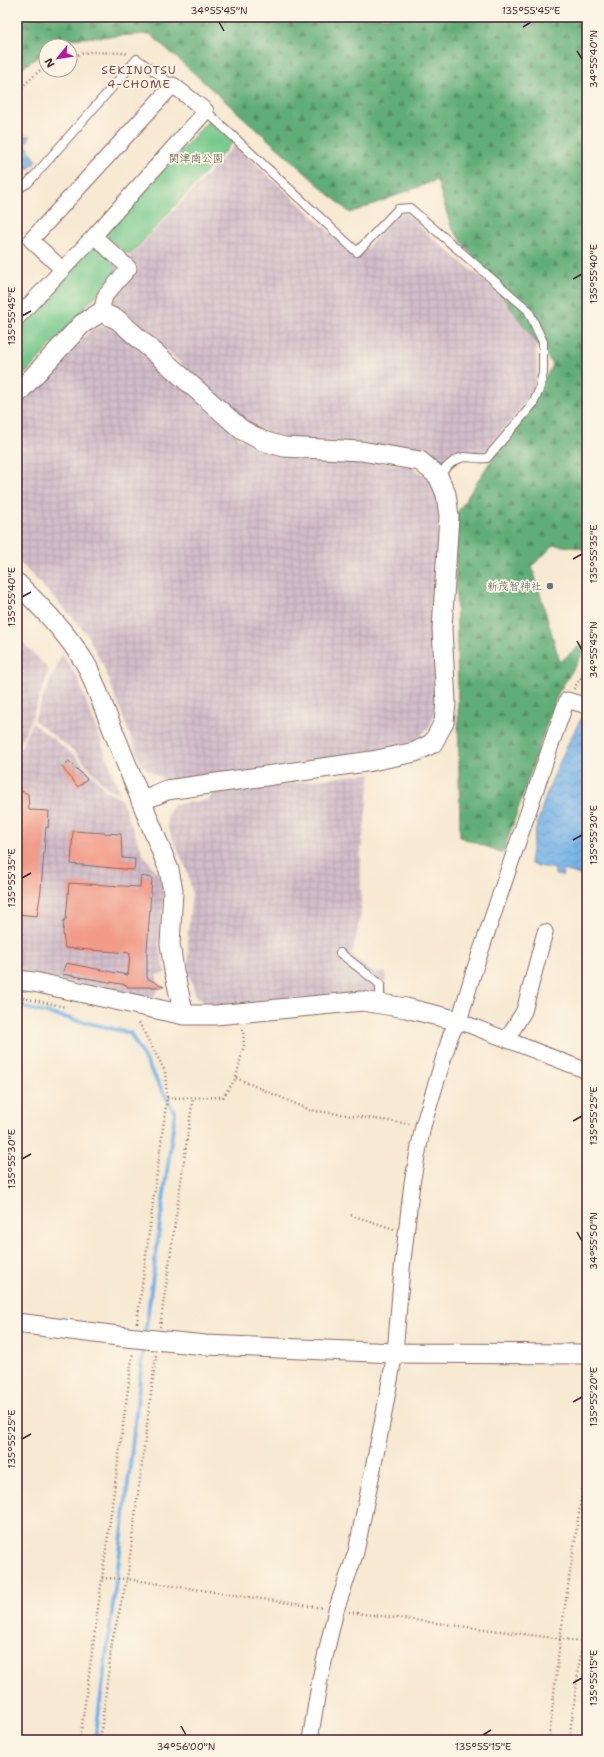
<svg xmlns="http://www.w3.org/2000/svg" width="604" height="1757" viewBox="0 0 604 1757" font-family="'Shantell Sans','Klee One',sans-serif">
<defs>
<pattern id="industrial-grid" width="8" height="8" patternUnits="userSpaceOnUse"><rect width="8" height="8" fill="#d1bdc9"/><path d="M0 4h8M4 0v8" fill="none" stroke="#b5a2ad"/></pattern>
<pattern id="forest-firs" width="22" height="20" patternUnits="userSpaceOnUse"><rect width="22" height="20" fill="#60ad77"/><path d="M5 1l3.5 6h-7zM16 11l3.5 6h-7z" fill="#518c62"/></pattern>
<pattern id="water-waves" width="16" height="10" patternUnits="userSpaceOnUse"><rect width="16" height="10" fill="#75b3e8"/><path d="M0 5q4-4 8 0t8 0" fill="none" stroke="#6291bc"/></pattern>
</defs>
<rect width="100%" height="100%" fill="#fcf5e5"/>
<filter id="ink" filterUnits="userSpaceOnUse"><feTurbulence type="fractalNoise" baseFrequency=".025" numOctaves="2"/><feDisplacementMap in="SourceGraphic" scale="8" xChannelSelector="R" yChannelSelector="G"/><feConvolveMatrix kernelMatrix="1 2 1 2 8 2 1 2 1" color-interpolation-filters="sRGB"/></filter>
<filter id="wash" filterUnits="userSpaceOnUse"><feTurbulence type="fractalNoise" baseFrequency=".012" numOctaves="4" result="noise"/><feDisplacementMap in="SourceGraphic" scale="16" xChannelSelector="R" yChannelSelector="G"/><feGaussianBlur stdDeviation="0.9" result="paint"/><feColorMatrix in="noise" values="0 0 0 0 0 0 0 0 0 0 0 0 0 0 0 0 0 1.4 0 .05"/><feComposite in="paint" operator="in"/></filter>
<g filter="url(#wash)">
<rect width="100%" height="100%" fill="#f7e9d2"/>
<!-- industrial -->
<path fill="url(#industrial-grid)" d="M235,145L358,258L399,212L407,213L419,224L418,226L517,308L534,335L536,344L537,374L533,390L519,410L485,451L472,454L460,453L451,457L444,463L439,464L429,456L416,450L286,439L251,427L114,303V294L139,269L128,259Z
M104,326L120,331L241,439L411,466L429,479L439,498L435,713L429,727L413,743L239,774L169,783L142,766L103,665L87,635L66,610L17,560V407L92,329Z
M17,636L49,670L31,720L17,751Z
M62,654L77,677L120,793L106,787L76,753L34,720Z
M32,723L75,756L106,791L121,799L143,854L161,878L164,892L159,944L165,973L156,975L159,988L152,999L17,971V756Z
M371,773L361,851V914L352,955L372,972L386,973V995L357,993L211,1008L196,995L189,975L188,933L192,893L188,873L168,828L167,815L174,805L209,800L213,791L265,787Z"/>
<!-- forest -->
<path fill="url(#forest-firs)" stroke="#556651" d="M17,17H587V553L580,548L554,545L532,566L560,662L587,639V647L557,695L503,853L460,837L455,516L553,365L451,227L437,180L350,213L150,34L66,39L55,46H46V52L17,71Z"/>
<!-- park -->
<path fill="#76c98b" stroke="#60745b" d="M209,120L235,140L130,255L108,239L107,232Z
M97,247L116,266V273L17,383V328L90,249Z"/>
<!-- water -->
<path fill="url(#water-waves)" stroke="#60698a" d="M17,136H30L26,145L36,160L34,164L17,178Z
M585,711L587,712V877L564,870L562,876L555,875V869L532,865L530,863C532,851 533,840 536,829C546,788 565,748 585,711Z"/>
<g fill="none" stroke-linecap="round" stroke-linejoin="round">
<!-- stream -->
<path stroke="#75b3e8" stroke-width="4" d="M17,1006L130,1033L175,1113L145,1335
M95,1740L121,1544L144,1343"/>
</g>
<g id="blocks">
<!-- building -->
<path fill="#f19b88" d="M69,761L87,779L78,787L62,767Z
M17,789L28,794L29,810L49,811L48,828L46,827L41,890L37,916L17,914Z
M73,831L121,834L122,858L135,859L134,870L71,864Z
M141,876L152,878L147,951V978L164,987H127V985L62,974L66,963L128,975L130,953L65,948L63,933L64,920H66L69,883L140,887Z"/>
</g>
</g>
<g filter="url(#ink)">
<use href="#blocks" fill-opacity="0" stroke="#876665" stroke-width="1"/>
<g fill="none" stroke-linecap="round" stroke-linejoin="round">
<!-- service casing -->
<g stroke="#876665" stroke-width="10">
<path id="service" d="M206,111L357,252L398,209L410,208L528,310L543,342V373L539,390L533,404L487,458C479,459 472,457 464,457C453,459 446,468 438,476
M17,189L28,183L137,59L173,85
M340,953L380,984V1004"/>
</g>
<!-- minor casing -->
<g stroke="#876665" stroke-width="17">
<path id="minor" d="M94,236L129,268L105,296L101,312
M17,318L94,236L206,111L173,85L31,240L62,269
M459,1021L587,1071
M507,1039L524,1011L545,932
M310,1740L320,1679L336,1610L356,1552L382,1424L395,1353L402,1269L412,1183L423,1126L451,1034L459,1021L474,971L554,736L567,700L587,706"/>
</g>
<!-- tertiary casing -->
<g stroke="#876665" stroke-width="21">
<path id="tertiary" d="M17,394L82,324L101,312L118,320L242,430L263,441L284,447L361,451L420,461L438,476L446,494L449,516L442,629L446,703L444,722L433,743L415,752L372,761L167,790L141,801
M17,583C44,610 69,635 88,668L169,870L173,891L170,944L174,971L184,1015
M17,980L34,982L184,1015H216L362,1001L406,1008L459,1021
M17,1323L126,1337L205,1345L395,1353L587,1354"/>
</g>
<!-- path -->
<path stroke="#876665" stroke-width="2.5" stroke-dasharray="1 3" stroke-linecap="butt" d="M70,56L91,52L125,53L128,54
M17,94L27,82L46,65
M574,689L587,668
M17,1021L23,998L66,1007
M236,1078L310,1110L411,1124
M167,1098L223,1097L236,1078L244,1045L243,1027
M351,1215L394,1229
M137,1323L167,1098L165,1071L138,1021
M160,1327L193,1098
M102,1578L127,1579L323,1608
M349,1612L587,1642
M80,1740L133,1352
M100,1740L112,1642L127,1579L156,1355
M549,1740L560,1639L587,1460
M569,1740L587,1608"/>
<!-- service -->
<use href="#service" stroke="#fff" stroke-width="8"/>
<!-- minor -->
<use href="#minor" stroke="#fff" stroke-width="15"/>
<!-- tertiary -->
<use href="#tertiary" stroke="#fff" stroke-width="19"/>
</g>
</g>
<!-- ticks -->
<path fill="none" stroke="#4a1f2b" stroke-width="1.5" d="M219,22L224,31M523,27L531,22M577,51L582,59M573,279L582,274M22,316L31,311M573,559L582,554M22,597L31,592M577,641L582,650M573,840L582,835M22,878L31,873M573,1121L582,1116M22,1159L31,1154M577,1232L582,1241M573,1402L582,1397M22,1439L31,1434M573,1683L582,1678M181,1726L186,1735M483,1735L491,1730"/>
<!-- markers -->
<circle fill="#6b7280" stroke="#fcf5e5" stroke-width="1.5" cx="550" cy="586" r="4"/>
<g text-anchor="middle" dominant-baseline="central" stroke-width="3.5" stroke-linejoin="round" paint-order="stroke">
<!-- park labels -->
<g font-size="11" fill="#575248" stroke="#fcf5e5">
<text x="196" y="158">関津南公園</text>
</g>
<!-- worship labels -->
<g font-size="11" fill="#5b616d" stroke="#fcf5e5" text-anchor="end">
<text x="542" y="586">新茂智神社</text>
</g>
<!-- neighbourhood labels -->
<g font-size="12" letter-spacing="1" fill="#844a4c" stroke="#fcf5e5">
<text x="139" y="70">SEKINOTSU<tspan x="139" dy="14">4-CHOME</tspan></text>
</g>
</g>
<!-- margin -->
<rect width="604" height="1757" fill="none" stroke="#fcf5e5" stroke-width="44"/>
<!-- north arrow -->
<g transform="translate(58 58) rotate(240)"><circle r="19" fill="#fcf5e5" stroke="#b59f9b"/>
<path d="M0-3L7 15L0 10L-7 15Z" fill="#b5179e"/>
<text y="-6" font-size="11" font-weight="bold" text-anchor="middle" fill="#4a1f2b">N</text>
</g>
<rect x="22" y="22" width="560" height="1713" fill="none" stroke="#4a1f2b" stroke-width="1.5"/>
<g font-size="10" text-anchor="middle" fill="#4a1f2b">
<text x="219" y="14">34°55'45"N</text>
<text x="531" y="14">135°55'45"E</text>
<text transform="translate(593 59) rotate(-90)" y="4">34°55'40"N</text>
<text transform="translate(593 274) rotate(-90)" y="4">135°55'40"E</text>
<text transform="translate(11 316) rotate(-90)" y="4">135°55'45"E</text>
<text transform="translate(593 554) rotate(-90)" y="4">135°55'35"E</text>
<text transform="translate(11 597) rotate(-90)" y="4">135°55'40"E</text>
<text transform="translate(593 650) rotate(-90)" y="4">34°55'45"N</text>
<text transform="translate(593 835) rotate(-90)" y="4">135°55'30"E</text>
<text transform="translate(11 878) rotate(-90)" y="4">135°55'35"E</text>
<text transform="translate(593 1116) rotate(-90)" y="4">135°55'25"E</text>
<text transform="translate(11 1159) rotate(-90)" y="4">135°55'30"E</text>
<text transform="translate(593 1241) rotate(-90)" y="4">34°55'50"N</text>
<text transform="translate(593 1397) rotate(-90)" y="4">135°55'20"E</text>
<text transform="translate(11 1439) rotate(-90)" y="4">135°55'25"E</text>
<text transform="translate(593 1678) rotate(-90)" y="4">135°55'15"E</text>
<text x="186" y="1750">34°56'00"N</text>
<text x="483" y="1750">135°55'15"E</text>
</g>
</svg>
